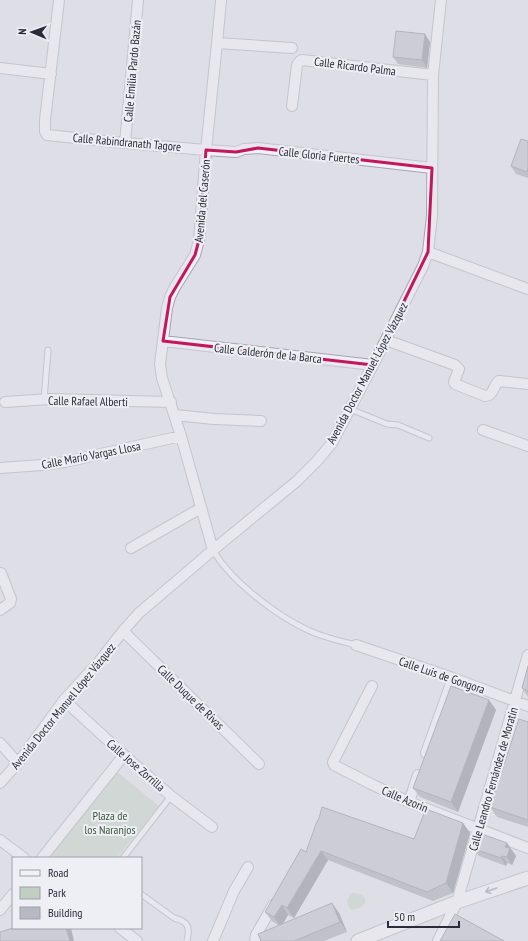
<svg xmlns="http://www.w3.org/2000/svg" width="528" height="941" viewBox="0 0 528 941" font-family="'PT Sans Narrow',sans-serif">
<rect width="100%" height="100%" fill="#dedfe6"/>
<!-- green -->
<path fill="#c1cfc1" d="M115,770L159,806L117,858H55L49,853Z
M354,893C361,894 364,895 366,901C363,907 357,911 350,909L347,902L350,894Z"/>
<g fill="none" stroke-linecap="round" stroke-linejoin="round">
<!-- service casing -->
<g stroke="#a4a5af" stroke-width="7">
<path id="service" d="M44,400L48,350
M350,409L387,424L398,425L429,438
M213,550C232,583 284,622 320,635C331,639 344,642 356,645
M123,858L171,796
M141,894L174,918C189,922 190,927 187,941"/>
</g>
<!-- minor casing -->
<g stroke="#a4a5af" stroke-width="12">
<path id="minor" d="M59,0L45,120V131L47,135L125,143L206,150L236,152L244,149L258,148L432,168
M217,43L292,48
M0,68L51,74
M292,106L297,65L300,61L302,60L433,75
M125,143L138,0
M428,252L528,289
M386,340L455,365L459,369L454,382L455,384L485,396C494,396 493,385 499,381L528,384
M163,341L373,365
M5,402L50,399L171,402
M175,415L214,419L261,421
M483,430L528,446
M0,468L42,465L65,462L181,436
M131,548L201,508
M213,550L181,436L162,378L160,364L167,308L170,297L175,287L195,255L199,240L206,150L217,43L221,1
M0,610L10,603L11,599L1,573
M123,631L259,764
M356,645L453,678L528,706
M372,686L334,760L333,762L334,765L371,784L409,802L528,848
M64,700L124,755L171,796L212,827
M0,743L18,763
M426,753L453,678
M0,783L18,763L64,700L97,664L123,631L139,613L213,550L297,481L317,461L332,443L373,365L423,266L428,252L432,216L433,75L441,0
M409,802L418,775
M0,840L24,858
M42,858L124,755
M0,910L13,894
M120,928L137,941
M213,941L234,891L248,867
M255,941L256,935L273,905
M438,941L457,902L528,655"/>
</g>
<!-- tertiary casing -->
<g stroke="#a4a5af" stroke-width="15">
<path id="tertiary" d="M358,941L457,902L528,878"/>
</g>
<!-- service -->
<use href="#service" stroke="#f1f1f5" stroke-width="5"/>
<!-- minor -->
<use href="#minor" stroke="#f1f1f5" stroke-width="10"/>
<!-- tertiary -->
<use href="#tertiary" stroke="#f1f1f5" stroke-width="13"/>
</g>
<!-- wall -->
<path fill="#9d9ea7" d="M430,42L427,68L398,64L393,57Z
M528,141V178L516,174L511,166Z
M528,666V697L522,688Z
M489,700L496,710L458,812L420,797L413,788Z
M528,722V827L497,817L490,807Z
M463,823L470,833L453,893L433,901L328,860L294,918L288,915L283,923L339,913L347,932L324,941H261L278,925L272,921L265,912L306,852L414,839Z
M507,843L516,856L512,865L507,863L506,866L479,856L474,849Z"/>
<!-- shaded-wall -->
<path fill="#7f8188" d="M425,34L430,42L427,68L422,60Z
M489,700L496,710L458,812L451,802Z
M463,823L470,833L453,893L446,883Z
M507,843L516,856L512,865L507,857L505,847Z
M321,851L328,860L294,918L287,908Z
M502,856L507,863L506,866L501,858Z
M332,903L339,913L347,932L340,922Z
M282,905L288,915L281,927L274,917Z
M66,928H71L74,941H70Z"/>
<!-- building -->
<path fill="#b6b8c2" stroke="#7f8188" d="M396,31L425,34L422,60L393,57Z
M521,139L528,141V168L527,172L511,166Z
M528,666V691L522,688Z
M451,686L489,700L451,802L413,788Z
M519,719L528,722V820L490,807Z
M322,807L414,839L426,809L463,823L446,883L427,892L321,851L287,908L282,905L274,917L265,912L301,849L306,852L316,824L319,818Z
M479,833L507,843L505,847L510,848L507,857L502,856L501,858L474,849Z
M332,903L340,922L294,941H261L258,934Z
M455,914L504,941H440Z
M13,928H66L70,941H0V932Z"/>
<!-- one-way arrows -->
<defs><path id="oneway-shaft" d="M-6 0H5M1.5-3L5.5 0L1.5 3" fill="none" stroke-width="1.6" stroke-linecap="round" stroke-linejoin="round"/></defs>
<use stroke="#8d8e98" href="#oneway-shaft" transform="translate(491 890) rotate(161)"/>
<!-- marked area -->
<path d="M0 0H528V941H0ZM258,148L432,168L428,252L373,365L163,341L170,297L195,255L199,240L206,150L236,152Z" fill="#dedfe6" fill-opacity=".55" fill-rule="evenodd"/>
<path fill="none" stroke="#c2185b" stroke-width="3" stroke-linejoin="round" d="M258,148L432,168L428,252L373,365L163,341L170,297L195,255L199,240L206,150L236,152Z"/>
<g text-anchor="middle" dominant-baseline="central" stroke-width="4" stroke-linejoin="round" paint-order="stroke">
<!-- street labels -->
<g font-size="12" fill="#292b3b" stroke="#eeeff4">
<text transform="translate(355 66) rotate(7)">Calle Ricardo Palma</text>
<text transform="translate(132 71) rotate(-85)">Calle Emilia Pardo Bazán</text>
<text transform="translate(127 142) rotate(5)">Calle Rabindranath Tagore</text>
<text transform="translate(319 155) rotate(6)">Calle Gloria Fuertes</text>
<text transform="translate(202 201) rotate(-85)">Avenida del Caserón</text>
<text transform="translate(268 353) rotate(6)">Calle Calderón de la Barca</text>
<text transform="translate(367 373) rotate(-62)">Avenida Doctor Manuel López Vázquez</text>
<text transform="translate(88 401) rotate(1)">Calle Rafael Alberti</text>
<text transform="translate(91 455) rotate(-11)">Calle Mario Vargas Llosa</text>
<text transform="translate(442 675) rotate(19)">Calle Luis de Gongora</text>
<text transform="translate(191 697) rotate(44)">Calle Duque de Rivas</text>
<text transform="translate(63 706) rotate(-51)">Avenida Doctor Manuel López Vázquez</text>
<text transform="translate(136 765) rotate(41)">Calle Jose Zorrilla</text>
<text transform="translate(493 779) rotate(-74)">Calle Leandro Fernández de Moratín</text>
<text transform="translate(405 799) rotate(23)">Calle Azorin</text>
</g>
<!-- park labels -->
<g font-size="12" fill="#38553b" stroke="#eeeff4">
<text x="110" y="815">Plaza de<tspan x="110" dy="14">los Naranjos</tspan></text>
</g>
</g>
<!-- legend -->
<rect x="12" y="857" width="130" height="72" fill="#eeeff4" stroke="#9fa1aa"/>
<rect x="20" y="870" width="20" height="6" fill="#f1f1f5" stroke="#9fa1aa"/>
<text x="48" y="877" font-size="12" fill="#292b3b">Road</text>
<rect x="20" y="887" width="20" height="12" fill="#c1cfc1" stroke="#9fa1aa"/>
<text x="48" y="897" font-size="12" fill="#292b3b">Park</text>
<rect x="20" y="907" width="20" height="12" fill="#b6b8c2" stroke="#9fa1aa"/>
<text x="48" y="917" font-size="12" fill="#292b3b">Building</text>
<!-- north arrow -->
<g transform="translate(32 32) rotate(272)" stroke="#eeeff4" stroke-width="3" paint-order="stroke">
<path d="M0-3L7 15L0 10L-7 15Z" fill="#292b3b"/>
<text y="-6" font-size="11" font-weight="bold" text-anchor="middle" fill="#292b3b">N</text>
</g>
<!-- scale -->
<path d="M388 921v6h71v-6" fill="none" stroke="#292b3b" stroke-width="2"/>
<text x="394" y="921" font-size="12" fill="#292b3b" stroke="#eeeff4" stroke-width="3" paint-order="stroke">50 m</text>
</svg>
